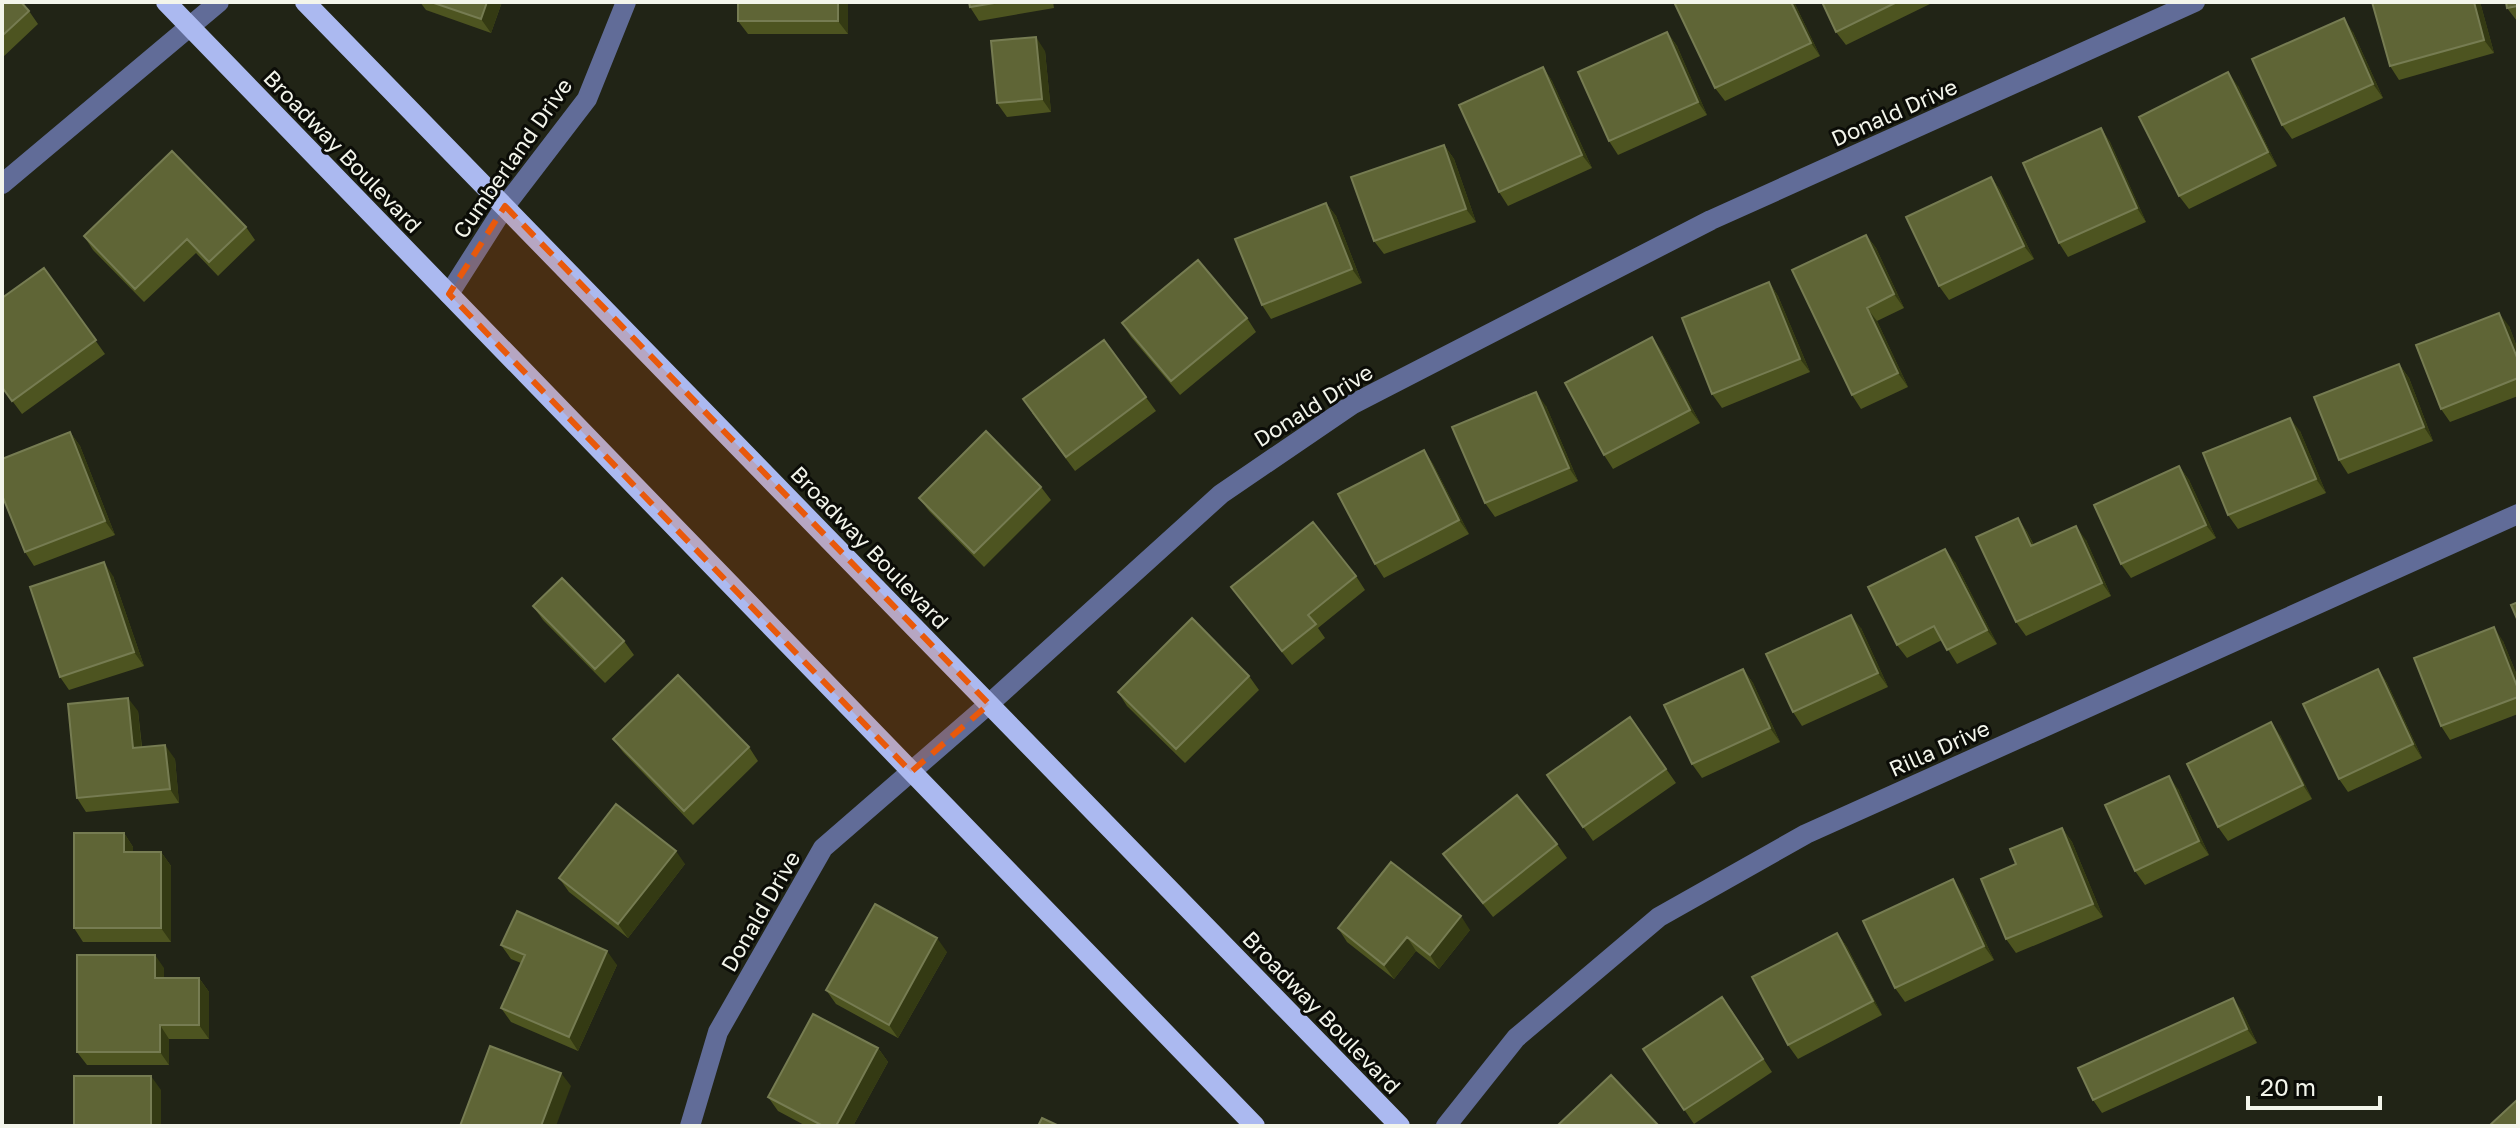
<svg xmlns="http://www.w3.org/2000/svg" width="2520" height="1128" viewBox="0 0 2520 1128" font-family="'Golos Text',sans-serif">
<rect width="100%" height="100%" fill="#212416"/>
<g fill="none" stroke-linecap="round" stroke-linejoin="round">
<!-- minor -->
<path stroke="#616c98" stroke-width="20" d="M2,184L219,2
M690,1126L718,1032L823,848L989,704L1221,494L1353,404L1711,220L2195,2
M1446,1126L1516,1038L1659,917L1806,834L2518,514"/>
<!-- tertiary -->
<path stroke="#616c98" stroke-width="20" d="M449,294L505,206L587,99L626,2"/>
<!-- primary -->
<path stroke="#abb9f0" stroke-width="20" d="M166,2L1255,1126
M305,2L1400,1126"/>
</g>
<!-- wall -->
<path fill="#4d5420" d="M2,2L29,11L38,24L2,58Z
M420,2H502L491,33L426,10Z
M848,2V34H748L738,21Z
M969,2H1053L1054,8L979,21L970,7Z
M1794,2L1820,56L1725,101L1715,88Z
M1822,2H1931L1932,3L1846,45L1836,32Z
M2480,2L2494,53L2399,80L2390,66Z
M2518,2V21H2517L2507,8Z
M1667,32L1677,46L1707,115L1618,155L1609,141Z
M2353,32L2383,98L2292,139L2282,125Z
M1045,51L1051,112L1007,117L997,103Z
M1543,67L1552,81L1592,168L1508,206L1499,192Z
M2238,86L2277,166L2189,209L2179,196Z
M2101,128L2110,142L2146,222L2068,257L2059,243Z
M1444,145L1454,159L1476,222L1384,254L1374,241Z
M1991,177L2000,190L2034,259L1949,300L1939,286Z
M1326,203L1336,216L1362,283L1271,319L1262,305Z
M246,227L255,240L218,276L196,253L144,302L93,250L84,236Z
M1866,235L1876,248L1904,308L1877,321L1908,387L1861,409L1852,395Z
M44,268L105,354L22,414L2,387Z
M1769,282L1778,296L1810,372L1722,408L1712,394Z
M1247,318L1256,332L1180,395L1131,337L1122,323Z
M2509,326L2518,350V396L2450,422L2441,409Z
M1104,340L1156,411L1075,471L1032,413Z
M1661,350L1700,423L1613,469L1604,455Z
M2399,364L2409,378L2433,441L2348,474L2339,460Z
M1546,406L1578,481L1495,517L1485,503Z
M2300,431L2326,493L2238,529L2228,515Z
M70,432L80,446L115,535L34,566L25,552Z
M1424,450L1433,464L1469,534L1384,578L1375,564Z
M2179,466L2189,480L2216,538L2131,578L2121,564Z
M1041,487L1051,500L984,567L929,511L919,498Z
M2018,518L2027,532L2034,545L2086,540L2111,596L2026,636L2016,622Z
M1955,562L1997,644L1957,664L1942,640L1907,658L1897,645Z
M113,576L144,666L69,690L60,677Z
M1356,576L1365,590L1318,628L1325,638L1292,665L1231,587Z
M533,606L624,641L634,655L605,683L543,620Z
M1861,628L1888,687L1802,726L1793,712Z
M2503,641L2518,678V714L2450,740L2441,726Z
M1743,669L1753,683L1780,742L1702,778L1692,764Z
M2378,669L2387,683L2422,758L2348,792L2339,779Z
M1249,676L1259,690L1185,763L1127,706L1118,692Z
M138,711L142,747L175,759L179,803L86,812L77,798Z
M1630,717L1676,783L1593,841L1547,775Z
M2280,735L2312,799L2228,841L2218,827Z
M613,739L749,747L758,761L693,825L623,752Z
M2178,789L2209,855L2145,885L2135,871Z
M2062,828L2072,842L2103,917L2016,953L2006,939L2016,864Z
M124,833L133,847V852H161L171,866V942H83L74,928Z
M1557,844L1567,858L1493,917L1443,854Z
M685,864L628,938L569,892L559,878Z
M1962,893L1994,960L1905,1002L1895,988Z
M1338,928L1470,930L1439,969L1416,951L1394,979L1347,942Z
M1837,933L1847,947L1882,1015L1798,1059L1788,1045Z
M501,945L617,965L578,1051L511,1022L501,1008L521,963L511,959Z
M947,952L898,1038L836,1004L826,990Z
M164,968V978H199L209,992V1039H169V1065H87L77,1052Z
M1732,1011L1772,1072L1694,1124L1643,1049Z
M2242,1011L2257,1043L2102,1113L2093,1100Z
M878,1048L888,1062L853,1126H806L778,1111L768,1097Z"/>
<!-- shaded-wall -->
<path fill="#343a13" d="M487,2H502L491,33L481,19Z
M838,2H848V34L838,21Z
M1791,2H1794L1820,56L1811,43Z
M2474,2H2480L2494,53L2484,40Z
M2344,18L2353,32L2383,98L2373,84Z
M1667,32L1677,46L1707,115L1698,102Z
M1036,37L1045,51L1051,112L1042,99Z
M1543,67L1552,81L1592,168L1582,155Z
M2228,72L2238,86L2277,166L2268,152Z
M2101,128L2110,142L2146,222L2137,208Z
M1444,145L1454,159L1476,222L1466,209Z
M1991,177L2000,190L2034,259L2024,246Z
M1326,203L1336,216L1362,283L1352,269Z
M1866,235L1876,248L1904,308L1894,294Z
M1769,282L1778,296L1810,372L1800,359Z
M1867,308L1877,321L1908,387L1898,373Z
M2499,313L2509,326L2518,350V360Z
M1652,337L1661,350L1700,423L1690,410Z
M2399,364L2409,378L2433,441L2424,427Z
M1536,392L1546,406L1578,481L1569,468Z
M2290,418L2300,431L2326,493L2316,479Z
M70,432L80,446L115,535L105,521Z
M1424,450L1433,464L1469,534L1459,520Z
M2179,466L2189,480L2216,538L2206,525Z
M2018,518L2027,532L2041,560L2031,546Z
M2076,526L2086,540L2111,596L2102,583Z
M1945,549L1955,562L1997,644L1987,630Z
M104,562L113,576L144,666L134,652Z
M1851,615L1861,628L1888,687L1878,673Z
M2494,627L2503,641L2518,678V689Z
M1743,669L1753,683L1780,742L1770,728Z
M2378,669L2387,683L2422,758L2413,744Z
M128,698L138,711L143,762L133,748Z
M2271,722L2280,735L2312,799L2303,785Z
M165,745L175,759L179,803L170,789Z
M2169,776L2178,789L2209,855L2199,841Z
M2062,828L2072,842L2103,917L2093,904Z
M124,833L133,847V866L124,852Z
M676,851L685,864L628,938L618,924Z
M161,852L171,866V942L161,928Z
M1953,879L1962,893L1994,960L1984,946Z
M1461,916L1470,930L1439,969L1430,955Z
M1837,933L1847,947L1882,1015L1873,1001Z
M1407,937L1416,951L1394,979L1384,965Z
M937,938L947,952L898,1038L889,1025Z
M607,951L617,965L578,1051L569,1037Z
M155,955L164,968V992L155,978Z
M199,978L209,992V1039L199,1025Z
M2233,998L2242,1011L2257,1043L2247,1029Z
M160,1025L169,1039V1065L160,1052Z
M878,1048L888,1062L853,1126H836Z
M561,1073L571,1086L556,1126H541Z
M151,1076L161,1090V1126H151Z"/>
<!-- building -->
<path fill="#5f6536" stroke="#767c52" stroke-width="2" d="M2,2H21L29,11L2,36Z
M431,2H487L481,19Z
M738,2H838V21H738Z
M969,2H1000L970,7Z
M1674,2H1791L1811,43L1715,88Z
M1822,2H1897L1836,32Z
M2372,2H2474L2484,40L2390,66Z
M2506,2H2518V6L2507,8Z
M2344,18L2373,84L2282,125L2252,59Z
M1667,32L1698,102L1609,141L1578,72Z
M1036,37L1042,99L997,103L991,41Z
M1543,67L1582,155L1499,192L1459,105Z
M2228,72L2268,152L2179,196L2139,117Z
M2101,128L2137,208L2059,243L2023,163Z
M1444,145L1466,209L1374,241L1351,177Z
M172,151L246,227L209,262L187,239L135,289L84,236Z
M1991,177L2024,246L1939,286L1906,217Z
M1326,203L1352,269L1262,305L1235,239Z
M1866,235L1894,294L1867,308L1898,373L1852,395L1792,270Z
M1198,260L1247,318L1171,381L1122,323Z
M44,268L96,340L12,401L2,387V298Z
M1769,282L1800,359L1712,394L1682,318Z
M2499,313L2518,360V378L2441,409L2416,345Z
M1652,337L1690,410L1604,455L1565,383Z
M1104,340L1146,397L1066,457L1023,399Z
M2399,364L2424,427L2339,460L2314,397Z
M1536,392L1569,468L1485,503L1452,427Z
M2290,418L2316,479L2228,515L2203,453Z
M986,431L1041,487L974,553L919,498Z
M70,432L105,521L25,552L2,495V459Z
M1424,450L1459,520L1375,564L1338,494Z
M2179,466L2206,525L2121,564L2094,505Z
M2018,518L2031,546L2076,526L2102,583L2016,622L1976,537Z
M1313,522L1356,576L1308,615L1316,624L1282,651L1231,587Z
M1945,549L1987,630L1947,650L1934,626L1897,645L1868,587Z
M104,562L134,652L60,677L30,587Z
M562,578L624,641L595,669L533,606Z
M2518,602V621L2511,605Z
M1851,615L1878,673L1793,712L1766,654Z
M1192,618L1249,676L1176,749L1118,692Z
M2494,627L2518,689V697L2441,726L2414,658Z
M1743,669L1770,728L1692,764L1664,705Z
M2378,669L2413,744L2339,779L2303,704Z
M678,675L749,747L684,811L613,739Z
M128,698L133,748L165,745L170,789L77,798L68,704Z
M1630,717L1666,769L1583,827L1547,775Z
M2271,722L2303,785L2218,827L2187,764Z
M2169,776L2199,841L2135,871L2105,805Z
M1517,795L1557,844L1483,903L1443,854Z
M616,804L676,851L618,924L559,878Z
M2062,828L2093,904L2006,939L1981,879L2016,864L2010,849Z
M74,833H124V852H161V928H74Z
M1391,862L1461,916L1430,955L1407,937L1384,965L1338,928Z
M1953,879L1984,946L1895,988L1863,921Z
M875,904L937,938L889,1025L826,990Z
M517,911L607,951L569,1037L501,1008L525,955L501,945Z
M1837,933L1873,1001L1788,1045L1752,977Z
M77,955H155V978H199V1025H160V1052H77Z
M1722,997L1763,1059L1684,1110L1643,1049Z
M2233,998L2247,1029L2093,1100L2078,1068Z
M813,1014L878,1048L836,1126H823L768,1097Z
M490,1046L561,1073L541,1126H460Z
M1611,1075L1659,1126H1557Z
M74,1076H151V1126H74Z
M2518,1099V1126H2489Z
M1042,1118L1059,1126H1038Z"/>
<!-- marked area -->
<path fill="#e8590c" fill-opacity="0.2" stroke="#e8590c" stroke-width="6" stroke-dasharray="16 10" stroke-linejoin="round" d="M505,206L989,704L911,772L449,294Z"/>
<g text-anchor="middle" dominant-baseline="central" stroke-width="6" stroke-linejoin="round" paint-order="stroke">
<!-- street labels -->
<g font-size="22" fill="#f3f5eb" stroke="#0b0c07">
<text transform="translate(1894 112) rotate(-24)">Donald Drive</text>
<text transform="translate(343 151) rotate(46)">Broadway Boulevard</text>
<text transform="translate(512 158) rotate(-55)">Cumberland Drive</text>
<text transform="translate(1313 405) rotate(-32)">Donald Drive</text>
<text transform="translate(870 547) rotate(46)">Broadway Boulevard</text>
<text transform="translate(1939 748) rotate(-24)">Rilla Drive</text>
<text transform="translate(760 911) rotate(-60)">Donald Drive</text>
<text transform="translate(1322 1012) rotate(46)">Broadway Boulevard</text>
</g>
</g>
<!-- border -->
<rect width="2520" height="1128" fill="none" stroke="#f3f5eb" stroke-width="8"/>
<!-- scale -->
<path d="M2248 1096v12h132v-12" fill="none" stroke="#f3f5eb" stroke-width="4"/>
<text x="2260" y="1096" font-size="24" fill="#f3f5eb" stroke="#0b0c07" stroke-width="6" paint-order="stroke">20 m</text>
</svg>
